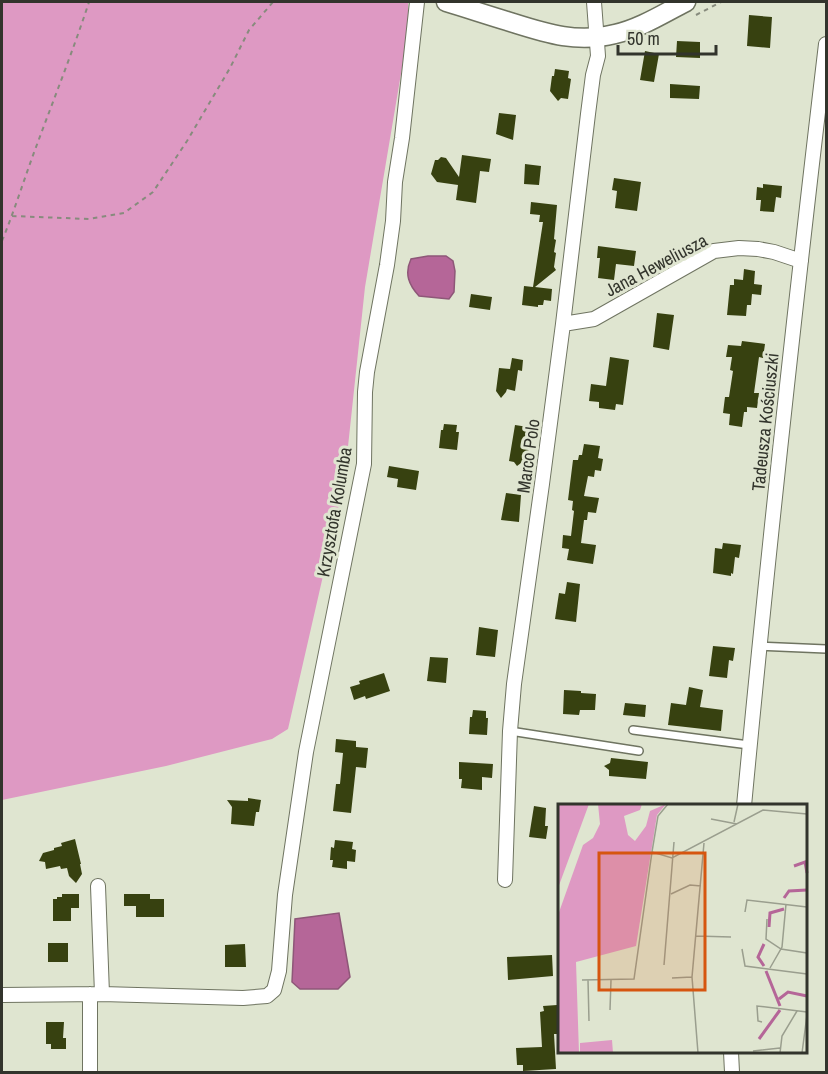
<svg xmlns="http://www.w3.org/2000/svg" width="828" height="1074" viewBox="0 0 828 1074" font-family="'Archivo Narrow',sans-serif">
<rect width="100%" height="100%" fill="#dfe5d0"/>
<!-- green -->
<path fill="#de99c3" d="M2,2H408V32L365,287L344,484L288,729L272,739L166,766L2,800Z"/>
<!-- water -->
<path fill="#b56698" stroke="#8e5778" stroke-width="1.5" d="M428,256H446L453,261L455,271L454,292L449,299L419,296C409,285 404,274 411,259Z
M339,913L350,977L338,989H300L292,982L295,919Z"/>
<!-- building -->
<path fill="#374110" d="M749,15L772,17L770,48L747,46Z
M677,41L700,42V58L676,57Z
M645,51L659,54L654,82L640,80Z
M555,69L569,71L568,78L571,79L568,99L561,98L558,101L550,91L552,76H554Z
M670,84L700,86L699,99L670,98Z
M499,113L516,115L513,140L496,134Z
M462,155L491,159L489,172L480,171L476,203L456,200L458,185L437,182L431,174L435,160H438L441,157L446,158L459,177Z
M525,164L541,166L539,185L524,184Z
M614,178L641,182L637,211L615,208L617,191L612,190Z
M763,184L782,186L781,198L776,197L774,212L760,211L761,200H756L757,187L763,188Z
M531,202L557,205L554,239L556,240L554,252L556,253L554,267L556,270L535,287L552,289L551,301L544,300L543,305H538V307L522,305L524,286L533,287L543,222H539L540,215L530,214Z
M598,246L636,251L634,266L616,264L614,280L598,278L600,258H597Z
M744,269L755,271L754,284L762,285L761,295L752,294L751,305H747L746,316L727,315L730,285H734V279L743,280Z
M471,294L492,297L490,310L469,307Z
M657,313L674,315L669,350L653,347Z
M742,341L765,344L763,358L759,357L754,393H759L757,408L747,407V412H744L742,427L729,425L730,414L723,413L725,397H729L733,371L730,370L732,357H726L728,345L741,346Z
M610,357L629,360L623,405L616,404L615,410L599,408V402L589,401L591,384L606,386Z
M512,358L523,360L522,371L518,370L515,391L507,389L506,392L501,398L496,391L499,368L510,369Z
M444,424L457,425L456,432H459L457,450L439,448L441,430H443Z
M515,425L528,427L526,440H530L527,464L521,463L517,466L514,462L509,461Z
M584,444L600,446L598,458L603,459L601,471L595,470L594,477L588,476L584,496L599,498L596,513L588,512L587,520H584L581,543L596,545L593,564L567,560L569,549L562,548L563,535L571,536L574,511L572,510L573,501L568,500L573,460H578L579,455H582Z
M389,466L419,471L416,490L397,487L398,479L387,477Z
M506,493L521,495L519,522L501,520Z
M723,543L741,545L739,558L735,557L733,574L731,573V576L713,573L715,548L722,549Z
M567,582L580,584L576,622L555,619L559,593L565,594Z
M479,627L498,630L495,657L476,655Z
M713,646L735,648L733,661L729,660L727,678L709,676Z
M430,657L448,658L446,683L427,681Z
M384,673L390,691L366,699L365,696L354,700L350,687L360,684L359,681Z
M689,687L703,690L700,707L723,710L721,731L668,725L671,703L686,705Z
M564,690L581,691V693L596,694L595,710H580L579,715L563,714Z
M625,703L646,705L645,717L623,715Z
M473,710L486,711V718H488L487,735L469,734L470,717H472Z
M336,739L356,741V747L368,748L366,768L356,767L351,813L333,811L336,784H340L343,753L335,752Z
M611,758L648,762L646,779L609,776V770L604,766L610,763Z
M459,762L493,764L492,778L482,777V790L461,788L462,779H459Z
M248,798L261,800L259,812H256L254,826L231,824L232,807L227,800L248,801Z
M534,806L546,808L545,826H548L546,839L529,837Z
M75,839L81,864H80L82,874L76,883L69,876L67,868L61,869L60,866L46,869L45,862L39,861L43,853L54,850V848L62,846L61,843Z
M335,840L353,842L352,849L356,850L355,862L347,861V869L332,867L333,860H330L331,847L334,848Z
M62,894H79V908H71V921H53V899H57V897H62Z
M124,894H150V899H164V917H136V906H124Z
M48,943H68V962H48Z
M245,944L246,967H225V945Z
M552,955L553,976L508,980L507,957Z
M557,1005L560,1034H554L556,1069L523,1071V1065H517L516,1048L542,1047L540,1012L544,1011L543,1006Z
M46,1022H64L63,1038H66V1049H51V1044H46Z"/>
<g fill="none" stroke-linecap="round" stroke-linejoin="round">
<!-- service casing -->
<g stroke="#6f7461" stroke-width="10">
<path id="service" d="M759,646L826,649
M633,730L749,745
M510,731L639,751"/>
</g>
<!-- minor casing -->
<g stroke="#6f7461" stroke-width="16">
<path id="minor" d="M563,324L594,319L714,251L739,248L758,249L774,252L801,261
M744,806C768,551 796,297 826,44
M505,880L510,731L514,684L542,484L563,324L588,114L593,75L598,56L594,2
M98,886L102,994
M2,995L102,994L243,998L267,996L274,990L279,971L285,895L306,752L364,464L365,392L367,372L387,265L393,221L395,182L402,138L417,2
M731,1052L732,1072
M90,1072V994"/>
</g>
<!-- tertiary casing -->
<g stroke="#6f7461" stroke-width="21">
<path id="tertiary" d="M446,2C466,8 487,15 507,21C545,33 576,44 615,34C641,28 664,13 686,2"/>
</g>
<!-- path -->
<path stroke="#878b7d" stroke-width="2" stroke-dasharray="4.5 4.5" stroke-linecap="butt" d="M696,15L721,2
M12,216L89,219L124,213L153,192L187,141L230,68L249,30L273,2
M2,241C13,214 22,186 32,158C51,106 72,54 89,2"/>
<!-- service -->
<use href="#service" stroke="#fff" stroke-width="7"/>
<!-- minor -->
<use href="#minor" stroke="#fff" stroke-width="14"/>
<!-- tertiary -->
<use href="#tertiary" stroke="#fff" stroke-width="18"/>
</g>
<g text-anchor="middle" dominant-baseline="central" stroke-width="6" stroke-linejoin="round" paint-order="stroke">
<!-- street labels -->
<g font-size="18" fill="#32342c" stroke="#dfe5d0">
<text transform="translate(656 265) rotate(-28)">Jana Heweliusza</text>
<text transform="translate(765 422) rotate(-84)">Tadeusza Kościuszki</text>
<text transform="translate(528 456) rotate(-82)">Marco Polo</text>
<text transform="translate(334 512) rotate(-80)">Krzysztofa Kolumba</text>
</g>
</g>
<!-- overview -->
<g transform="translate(558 804)">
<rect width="249" height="249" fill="#dfe5d0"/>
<path d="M0,0H31L0,84ZM40,0H84L82,6L66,12L70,31L77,37L88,22L92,7L108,0L99,11L78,142L18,158L21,249H0V111L25,41L35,34L42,20ZM54,236L55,249H22V239Z" fill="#de99c3"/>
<path fill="none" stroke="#b56698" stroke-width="3" d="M236,62L247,58L249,69M226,94L231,87L249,86M211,123L212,109L226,105M206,140L200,153L206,162M208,167L222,202M221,195L230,188L249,192M201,235L222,206"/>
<path fill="none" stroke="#9a9e8e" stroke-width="1.5" d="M110,0L100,12L94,48L114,54L205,6L249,10M153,15L179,20M176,18L180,0M113,90L132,81L143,82M187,108L189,96L249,103M209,115L208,135L223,145L249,149M138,132L173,133M184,145L187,162L249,170M106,161L116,38M212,164L224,143L228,100M114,174L134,173M24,176L76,175L94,48M30,176L31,217M52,206L53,176M204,218L200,217L199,202L249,208M195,247L222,244M140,249L134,173L146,39M222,249L224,232L239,207M244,249L249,211"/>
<path fill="#d6550f" fill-opacity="0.15" stroke="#d6550f" stroke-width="3" d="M41,49H147V186H41Z"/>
<rect width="249" height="249" fill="none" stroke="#32342c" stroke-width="3"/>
</g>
<!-- border -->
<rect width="828" height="1074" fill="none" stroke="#32342c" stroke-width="6"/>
<!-- scale -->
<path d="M618 45v9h98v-9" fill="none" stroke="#32342c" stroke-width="3"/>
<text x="627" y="45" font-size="18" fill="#32342c" stroke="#dfe5d0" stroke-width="4.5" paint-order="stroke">50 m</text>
</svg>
